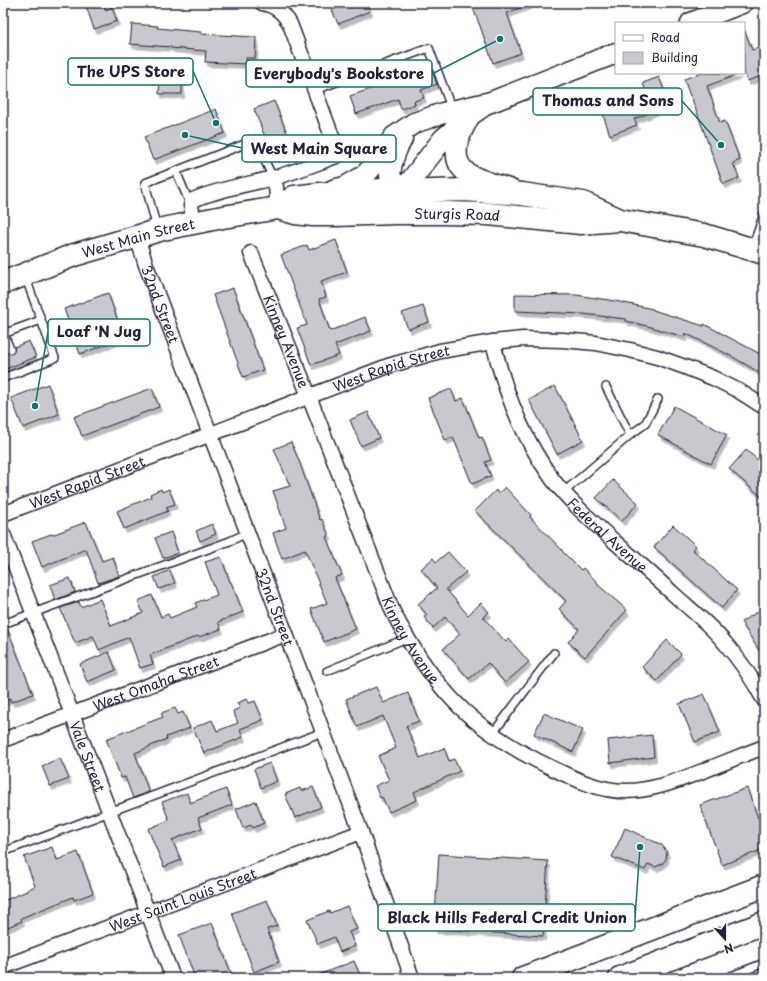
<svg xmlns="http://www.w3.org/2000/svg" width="767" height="981" viewBox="0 0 767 981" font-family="'Playpen Sans',sans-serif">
<defs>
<filter id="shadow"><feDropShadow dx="2.5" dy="4.5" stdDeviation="0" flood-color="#0004"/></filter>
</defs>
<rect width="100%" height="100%" fill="#fff"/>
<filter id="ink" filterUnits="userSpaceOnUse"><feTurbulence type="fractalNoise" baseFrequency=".025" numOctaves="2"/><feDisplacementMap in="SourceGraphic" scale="8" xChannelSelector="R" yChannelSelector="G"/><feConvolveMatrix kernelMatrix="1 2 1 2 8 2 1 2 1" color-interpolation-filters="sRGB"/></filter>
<g filter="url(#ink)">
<!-- building -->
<path fill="#c8c8cf" stroke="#22223b" filter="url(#shadow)" d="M85,3H103L106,10L112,7L117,21L94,29Z
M347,3H367L370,11L338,24L332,10Z
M471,3H530V4L507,13L521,53L493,63L480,26Z
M132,24L158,26L157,28L201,32V34L256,37L255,58H246V64L205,62L206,51L171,48V47L130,44Z
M744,31H745L752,50L764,46V75L747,81L744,71Z
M431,68L437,84L421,90L424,98L414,101L415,104L401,109L398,99L356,114L350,96Z
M702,73L739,74L707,86L720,123L725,121L740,160L733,163L739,178L723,184L691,96H690L684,79Z
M160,74L182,75V94H159Z
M659,77L670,105L634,119L637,125L610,135L603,115L648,98L643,83Z
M274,101L289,138L269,147L254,109Z
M216,109L225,133L153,160L144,137Z
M336,240L347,272L321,281L326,297L319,299L330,331L365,317L371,331L335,345L339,355L311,365L297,328L307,325L281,255L307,245L309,250Z
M233,288L263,370L243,377L213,295Z
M108,293L124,338L80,354L64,309Z
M515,294L576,295L615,301L653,309V310L704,326V324L764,356V376L750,367L731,356L685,333L684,337L651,327L626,321V319L583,314L515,311Z
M423,306L429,322L408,329L402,313Z
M29,341L36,357L3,370V351L5,350L7,353L11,354L14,352V347Z
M48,384L59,414L23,428L11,398Z
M555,386L583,440L557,454L529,400Z
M152,388L159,407L82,436L74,417Z
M451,389L456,401L463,398L479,438L482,437L491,460L485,462L491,476L472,484L453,437L445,440L428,398Z
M674,406L727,435L711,464L658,435Z
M368,412L379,438L361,446L350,420Z
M291,442L299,461L320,520L322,519L329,536L326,537L342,575L335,578L356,629L324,642L311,609L327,603L305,550L282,559L273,533L286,528L273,491L290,486L274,449Z
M746,450L764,465V499L729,469Z
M613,480L638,503L622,521L596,498Z
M505,487L531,515L530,517L562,550V551L581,570L583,568L598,583L597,584L627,610L585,657L568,642L579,629L559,609L566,601L475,511L496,490L498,494Z
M161,489L162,492L169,489L175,504L166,507L168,511L124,529L117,511L151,497L150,494Z
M86,522L102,561L113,557L119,576L98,583L86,549L42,567L32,541L51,534L52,535Z
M212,524L216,534L200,541L196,531Z
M673,525L696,546L693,550L737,590L722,608L654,547Z
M171,532L178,553L163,558L155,538Z
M448,552L466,572L446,589L468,615L481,603L489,612L483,617L506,642L509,639L529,662L505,683L488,663L469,679L443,649L460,634L445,617L433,628L424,617L427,615L418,604L437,588L421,569L433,558L436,562Z
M221,557L230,582H231L243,612L218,622L221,629L199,637L198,636L150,655L153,664L140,668L129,637L99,650L93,636L75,643L60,608L79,602L81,607L100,599L111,626L143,613L138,601L152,595L161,617L168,614L170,618L197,607L195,603L217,595L205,562Z
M170,570L175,583L159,589L154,577Z
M70,578L75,592L55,600L50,585Z
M764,608V658L741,622Z
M7,628L33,694L11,702L10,698L3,701V629Z
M667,640L681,654L657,681L642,667Z
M109,652L116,670L87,682L80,664Z
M376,687L383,703L408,693L419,721L406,726L420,758L444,748L449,761L454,759L460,771L414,792L417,800L389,812L382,797L380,798L375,786L389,780L378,756L396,748L383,716L357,727L346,699Z
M704,694L720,732L695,742L679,704Z
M247,699L249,703L255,701L263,720L240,729L243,737L204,753L193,728L212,720L217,731L238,723L233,711L240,708L237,703Z
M175,708L178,714L183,712L190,728L166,737L167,739L135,753L149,792L133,798L125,777L121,778L106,739L163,717L161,713Z
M544,713L583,730L573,752L534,734Z
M652,735L654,757L610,763L608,740Z
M60,758L69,779L50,786L42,766Z
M270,763L277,781L261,788L254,769Z
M313,787L321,807L295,818L285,794L300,788L301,791Z
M747,788L758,818L764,816V849L722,865L700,805Z
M226,789L232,805L198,818L202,828L172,840L181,860L164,867L148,829L169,820L162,802L187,793L190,803Z
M256,801L264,823L253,828L251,825L243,828L236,809Z
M625,828L662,845L667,852L666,859L662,864L655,867L648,864L645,870L612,857Z
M52,847L57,860L78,852L93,893L74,900L73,897L21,918L22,921L3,929V901L27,891V890L35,886L24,857Z
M439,854L548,861L543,936L434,929Z
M267,900L277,926L267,929L279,962L254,972L232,913Z
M347,906L357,929L349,932L355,946L340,952L334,937L318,944L307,920L329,911L330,913Z
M212,923L233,978H195L179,935Z
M354,961L361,978H313V977Z"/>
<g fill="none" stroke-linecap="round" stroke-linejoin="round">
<!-- lane casing -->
<g stroke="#22223b" stroke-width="10">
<path id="lane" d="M315,90L429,48L452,110
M176,171L190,204
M157,229L145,183L255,140L273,178
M752,248L764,214
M3,334L41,320
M4,334L10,349
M3,378L55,358L25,276
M630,435L645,424L658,399
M564,492L630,435L606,387
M3,624L230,541L247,533
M327,671L407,638
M493,733L554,653
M3,852L323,732
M729,978L731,976L764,963"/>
</g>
<!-- street casing -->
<g stroke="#22223b" stroke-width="17">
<g id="street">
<path d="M273,178L276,187L278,208"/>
<path d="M194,222L191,206L193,200C218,189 246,185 273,178C295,172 317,163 339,155L290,24C283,12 275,5 262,3"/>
<path id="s1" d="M137,237L146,265L361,832L412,978"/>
<path id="s2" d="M251,253L305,386L393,612C409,643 428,673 452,699C480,729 518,752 554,769C577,780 600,791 626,791C654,791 682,779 708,769C726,762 745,754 764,747"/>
<path id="s3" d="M493,342C504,390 524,440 553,480C571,503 594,523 615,542C637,561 658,580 679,599C695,613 711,626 725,643C740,660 753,680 764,700"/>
<path id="s4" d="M3,514L388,366L416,358L440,351L493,342L523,339L563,340L596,343L630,350L657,357L685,367L713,378L739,391L764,407"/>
<path id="s5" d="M3,534L173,978"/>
<path id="s6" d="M3,740L286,634"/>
<path id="s7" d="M3,967L361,832"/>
</g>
</g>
<!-- secondary casing -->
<g stroke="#22223b" stroke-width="23">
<path id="secondary" d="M691,23L742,3
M468,119C459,135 448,159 467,173C477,180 498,185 511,190
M402,139C395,151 391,163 390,176L399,192L407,201
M333,190L345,187L364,176L375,164L394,137L414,123L443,113L491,102L616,53
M338,205L383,202L393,198L412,179L443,139L472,114L482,107"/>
</g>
<!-- primary casing -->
<g stroke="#22223b" stroke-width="25">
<g id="primary">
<path id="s8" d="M278,208L295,213L313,215H336L395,213H443L488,214L581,223L619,220"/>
<path id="s9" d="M3,283L74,255L163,229L223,217L278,208L294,197L319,194L357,191L384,190L399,192L464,190L522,194L583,203L620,220L704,235L764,253"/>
<path d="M523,978L764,886"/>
<path d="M620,978L764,923"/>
</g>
</g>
<!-- lane -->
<use href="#lane" stroke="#fff" stroke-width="7"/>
<!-- street -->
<use href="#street" stroke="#fff" stroke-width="14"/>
<!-- secondary -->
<use href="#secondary" stroke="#fff" stroke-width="20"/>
<!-- primary -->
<use href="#primary" stroke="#fff" stroke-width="22"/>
</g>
</g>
<g text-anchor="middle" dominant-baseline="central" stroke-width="3.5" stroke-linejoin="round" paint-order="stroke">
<!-- street labels -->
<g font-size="14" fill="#22223b" stroke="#fff">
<text stroke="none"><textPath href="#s8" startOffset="180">Sturgis Road</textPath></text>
<text stroke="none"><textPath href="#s9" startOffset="143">West Main Street</textPath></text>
<text stroke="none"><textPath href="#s1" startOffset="71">32nd Street</textPath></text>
<text stroke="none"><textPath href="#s2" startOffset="95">Kinney Avenue</textPath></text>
<text stroke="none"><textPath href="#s4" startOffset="415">West Rapid Street</textPath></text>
<text stroke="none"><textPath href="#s4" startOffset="90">West Rapid Street</textPath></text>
<text stroke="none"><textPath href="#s3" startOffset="229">Federal Avenue</textPath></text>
<text stroke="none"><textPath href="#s1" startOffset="395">32nd Street</textPath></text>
<text stroke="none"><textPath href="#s2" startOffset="419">Kinney Avenue</textPath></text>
<text stroke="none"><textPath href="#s6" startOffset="163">West Omaha Street</textPath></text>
<text stroke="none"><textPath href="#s5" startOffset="238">Vale Street</textPath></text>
<text stroke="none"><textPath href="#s7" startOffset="192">West Saint Louis Street</textPath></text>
</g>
</g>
<!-- callouts -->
<path fill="none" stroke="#0f766e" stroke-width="1.5" d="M216 123L193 71M500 39L432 74M721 145L682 101M185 135L242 148M35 406L48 332M640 847L635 918"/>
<g fill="#0f766e" stroke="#fff" stroke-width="1.5">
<circle cx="216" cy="123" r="4"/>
<circle cx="500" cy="39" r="4"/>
<circle cx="721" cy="145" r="4"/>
<circle cx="185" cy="135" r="4"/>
<circle cx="35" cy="406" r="4"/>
<circle cx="640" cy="847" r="4"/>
</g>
<g fill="#fff" stroke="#0f766e" stroke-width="1.5">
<rect x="68" y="58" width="125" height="27" rx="4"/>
<rect x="246" y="60" width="186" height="27" rx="4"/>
<rect x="533" y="88" width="149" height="27" rx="4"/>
<rect x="242" y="135" width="154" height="27" rx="4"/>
<rect x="48" y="319" width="102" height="27" rx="4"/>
<rect x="378" y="904" width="257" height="27" rx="4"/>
</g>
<g font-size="15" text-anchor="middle" font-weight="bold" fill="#22223b">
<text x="131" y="77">The UPS Store</text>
<text x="339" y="79">Everybody's Bookstore</text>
<text x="608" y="106">Thomas and Sons</text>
<text x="319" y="154">West Main Square</text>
<text x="99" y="337">Loaf 'N Jug</text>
<text x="507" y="923">Black Hills Federal Credit Union</text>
</g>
<!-- margin -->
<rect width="767" height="981" fill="none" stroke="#fff" stroke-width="16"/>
<rect x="8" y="8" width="751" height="965" fill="none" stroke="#22223b" stroke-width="1.5" filter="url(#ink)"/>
<!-- legend -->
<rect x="615" y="22" width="130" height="52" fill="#ffffff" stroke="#a7a7b1"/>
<rect x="623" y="35" width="20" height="6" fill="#ffffff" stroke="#a7a7b1"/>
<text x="651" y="42" font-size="12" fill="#22223b">Road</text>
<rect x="623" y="52" width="20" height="12" fill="#c8c8cf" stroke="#a7a7b1"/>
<text x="651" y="62" font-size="12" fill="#22223b">Building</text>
<!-- north arrow -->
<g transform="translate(725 939) rotate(159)" stroke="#ffffff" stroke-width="3" paint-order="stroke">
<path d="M0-3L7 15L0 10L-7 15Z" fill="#22223b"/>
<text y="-6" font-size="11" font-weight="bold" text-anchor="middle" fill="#22223b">N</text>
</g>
</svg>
